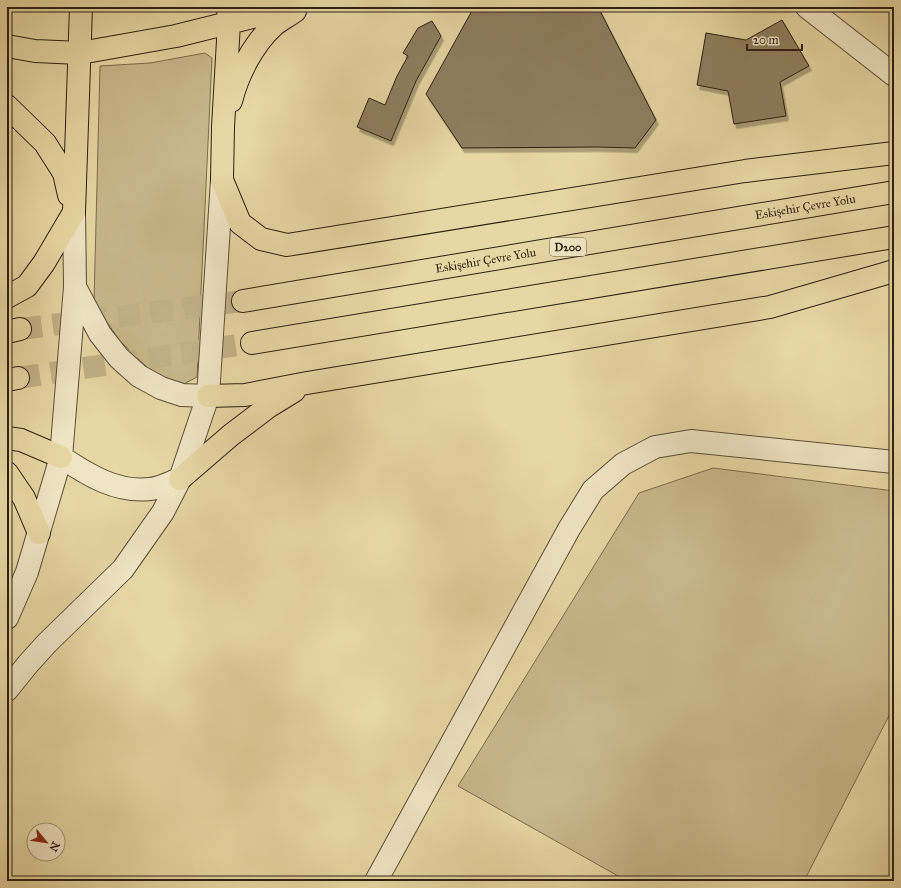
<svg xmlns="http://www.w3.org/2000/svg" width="901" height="888" viewBox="0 0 901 888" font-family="'IM FELL Great Primer',serif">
<defs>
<filter id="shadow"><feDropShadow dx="2.5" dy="4.5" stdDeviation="0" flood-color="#0004"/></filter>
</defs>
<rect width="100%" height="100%" fill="#e7d7a4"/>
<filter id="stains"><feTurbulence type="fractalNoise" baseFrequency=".005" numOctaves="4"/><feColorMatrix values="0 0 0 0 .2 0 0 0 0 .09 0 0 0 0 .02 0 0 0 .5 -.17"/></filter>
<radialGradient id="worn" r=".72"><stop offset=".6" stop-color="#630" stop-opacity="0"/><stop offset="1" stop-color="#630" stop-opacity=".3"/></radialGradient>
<!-- green -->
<path fill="#c8b88b" stroke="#7b6c4f" d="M205,53L212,58L197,377L180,386L154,374L119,340L94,302L100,66L150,63Z
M713,468L894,491V706L804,881H627L458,786L639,493Z"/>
<!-- building -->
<path fill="#8e7f5e" stroke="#2e2013" filter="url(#shadow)" d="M474,7H598L656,120L635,148L598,147L462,148L426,94Z
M782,20L809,66L780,82L786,116L734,124L728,91L697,85L706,33L746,40Z
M432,21L441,36L416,81L391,141L357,127L369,98L385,105L397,76L408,56L403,53L418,28Z"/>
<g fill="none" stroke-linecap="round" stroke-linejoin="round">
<!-- highway-tunnel -->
<path stroke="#c2b287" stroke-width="22" stroke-dasharray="22 11" stroke-linecap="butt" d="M20,329L243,301
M18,378L252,343"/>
<!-- minor casing -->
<g stroke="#5c4e37" stroke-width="24">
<path id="minor" d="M807,7L894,75
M74,212L75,287L100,334L119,358L139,376L161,388L182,395L208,396L222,180
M61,457C88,475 117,493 150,489C160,488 171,482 180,479L208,396
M7,618L27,572L61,457L75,287
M7,690L28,664L47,643L123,569L163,512L180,479
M376,881L569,529L593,490L623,464L655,447L691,441L894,462"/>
</g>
<!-- major casing -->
<g stroke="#2e2013" stroke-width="24">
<path id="major" d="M7,46L35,51L80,53L176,36L281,10L291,7
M231,101C238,74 253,44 274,25C280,20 288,16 295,11
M7,106L45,143L64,173L69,195
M222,180L223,127L229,23L228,9
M74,212L81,7"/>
</g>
<!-- highway casing -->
<g stroke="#2e2013" stroke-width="24">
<g id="highway">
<path d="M222,180L240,223L261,239L287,245L745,171L894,153"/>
<path d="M7,297L27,286L44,263L74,212"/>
<path id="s1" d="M243,301L894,192"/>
<path d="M7,332L20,329"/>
<path d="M252,343L894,237"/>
<path d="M7,380L18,378"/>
<path d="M208,396L245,395L307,383L770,307L894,271"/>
<path d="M7,438L21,440L61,457"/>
<path d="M7,473L24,498L39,533"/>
<path d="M180,479L231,435L268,407L294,391"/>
</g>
</g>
<!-- minor -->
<use href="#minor" stroke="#efe5c4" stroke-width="22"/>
<!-- major -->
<use href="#major" stroke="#e7d7a4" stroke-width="22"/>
<!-- highway -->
<use href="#highway" stroke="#e7d7a4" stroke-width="22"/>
</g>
<g text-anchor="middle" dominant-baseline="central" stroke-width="3" stroke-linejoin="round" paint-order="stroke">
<!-- shield labels -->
<rect fill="#efe5c4" stroke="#685b48" stroke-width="1" x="550" y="238" width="36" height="18" rx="3"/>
<g font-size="11" font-weight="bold" fill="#2e2013">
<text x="568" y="247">D200</text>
</g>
<!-- street labels -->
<g font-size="12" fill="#2e2013" stroke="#efe5c4">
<text stroke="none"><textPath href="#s1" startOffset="570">Eskişehir Çevre Yolu</textPath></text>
<text stroke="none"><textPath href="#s1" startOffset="246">Eskişehir Çevre Yolu</textPath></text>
</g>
</g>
<!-- margin -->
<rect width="901" height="888" fill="none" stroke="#e7d7a4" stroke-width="24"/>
<rect x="8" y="8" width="885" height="872" fill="none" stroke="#2e2013" stroke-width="2"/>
<rect x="12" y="12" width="877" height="864" fill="none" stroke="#2e2013"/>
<!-- north arrow -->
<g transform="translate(46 842) rotate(119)"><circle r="19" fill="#efe5c4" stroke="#a2967d"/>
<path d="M0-3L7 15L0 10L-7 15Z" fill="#8f2418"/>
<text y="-6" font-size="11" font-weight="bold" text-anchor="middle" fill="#2e2013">N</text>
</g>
<!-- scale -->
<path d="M747 44v6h55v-6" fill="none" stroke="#2e2013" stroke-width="2"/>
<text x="753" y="44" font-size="12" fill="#2e2013" stroke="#efe5c4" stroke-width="3" paint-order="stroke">20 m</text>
<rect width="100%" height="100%" filter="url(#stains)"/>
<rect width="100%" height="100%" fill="url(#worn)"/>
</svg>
